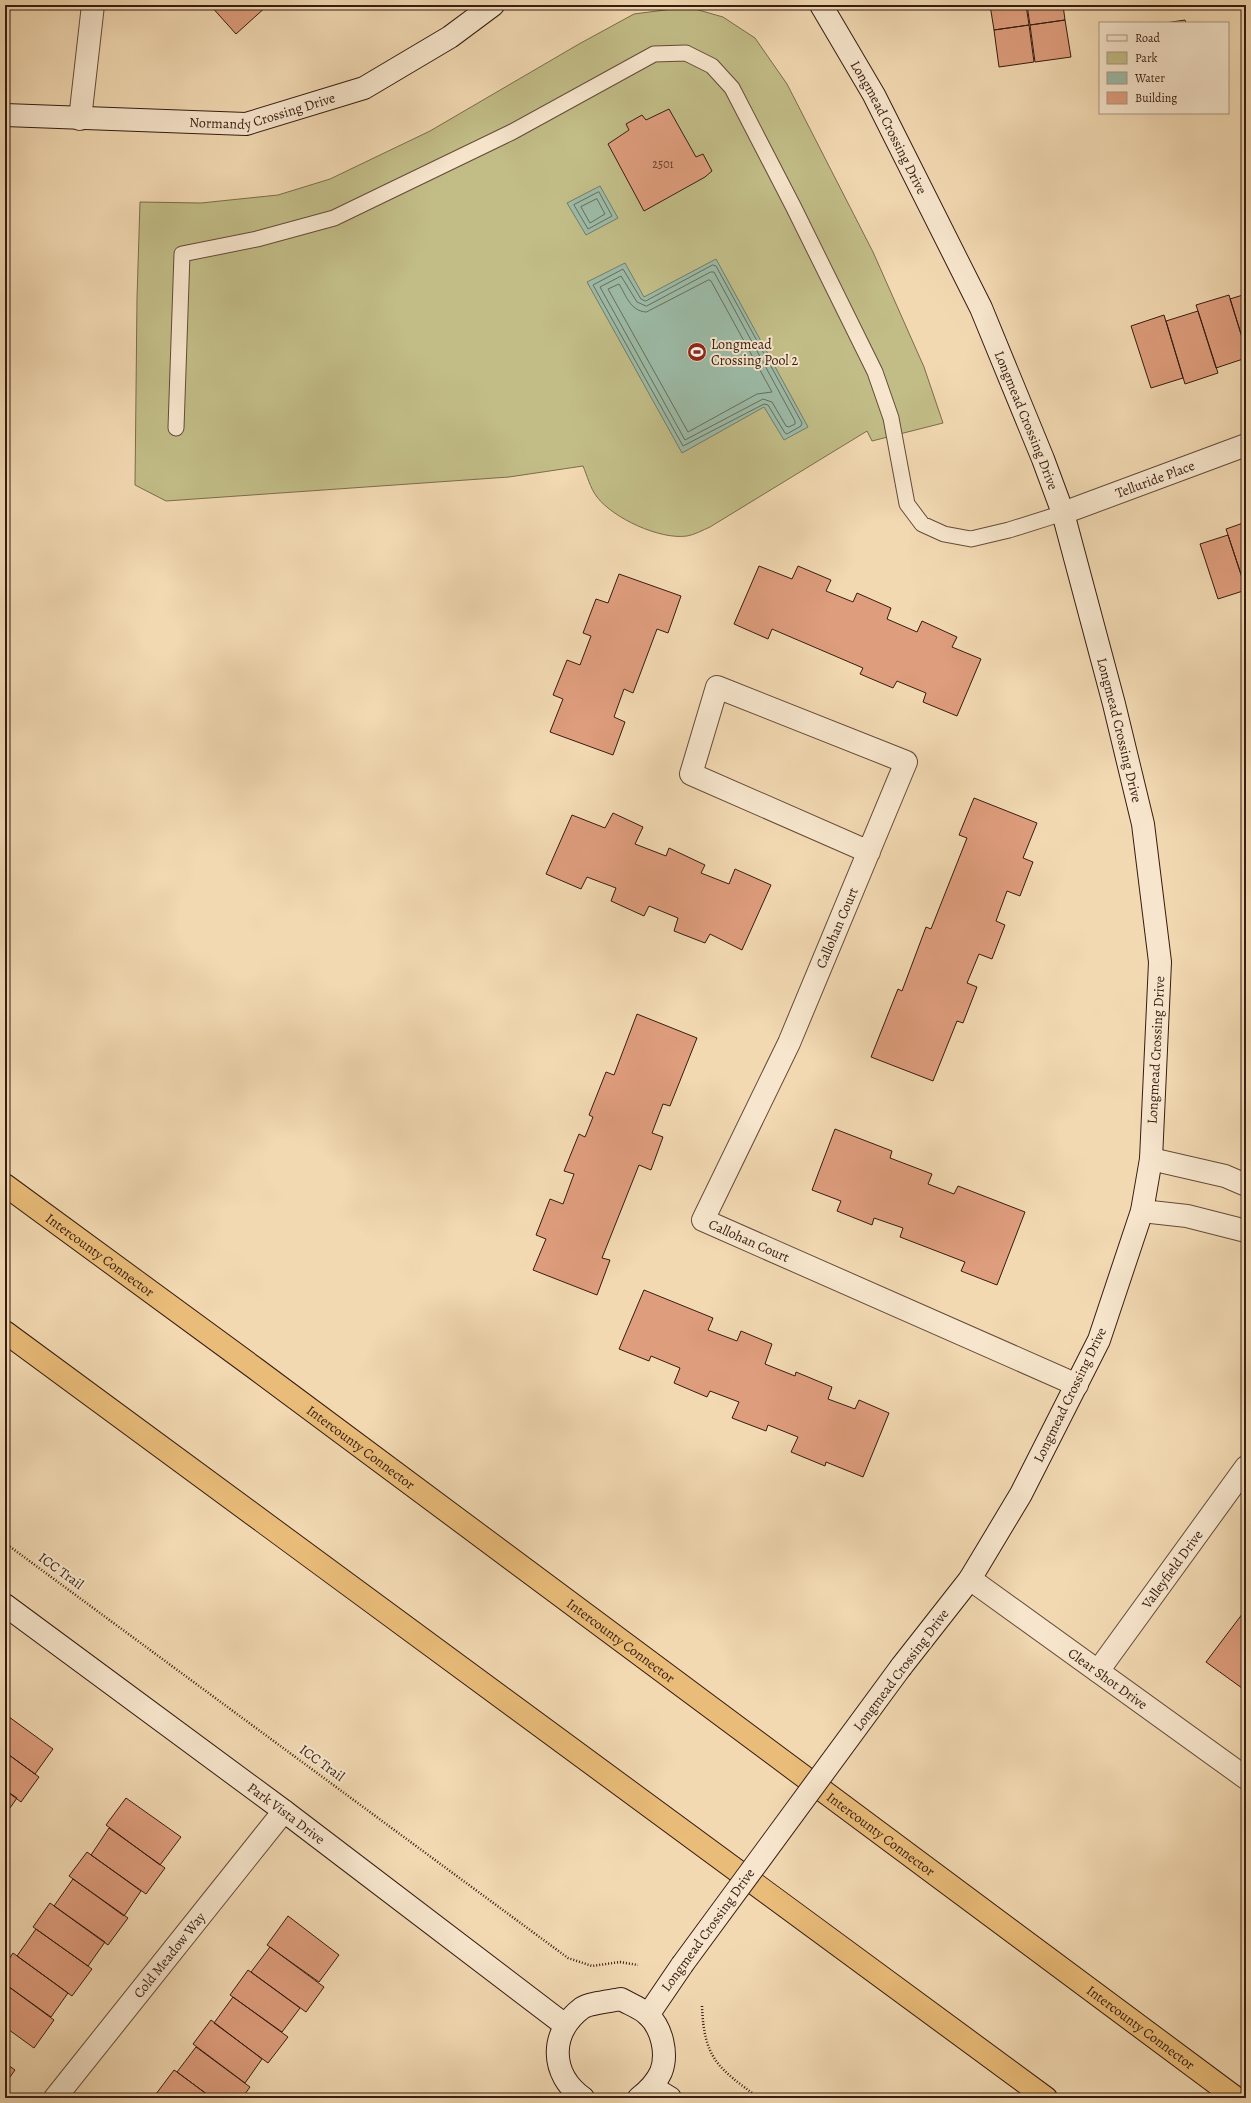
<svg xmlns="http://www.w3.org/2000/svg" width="1251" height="2103" viewBox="0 0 1251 2103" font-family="Alegreya,serif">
<rect width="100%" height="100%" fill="#f2d9b2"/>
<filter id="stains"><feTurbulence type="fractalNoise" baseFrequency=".005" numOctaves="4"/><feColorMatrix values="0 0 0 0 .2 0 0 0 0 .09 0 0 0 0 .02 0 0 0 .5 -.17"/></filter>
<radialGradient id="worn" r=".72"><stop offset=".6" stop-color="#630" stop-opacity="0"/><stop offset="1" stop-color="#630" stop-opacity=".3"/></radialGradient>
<!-- green -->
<path fill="#c2bd87" stroke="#7c6c4c" d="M688,7L723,17L755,38L787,84L873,252L924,367L943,423L872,441L867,431L710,527C703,530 694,535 687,536C660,540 613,518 597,497C590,488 587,475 583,466L509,477L166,501L135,485L137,298L140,202L201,203L278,195L330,179L430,131L579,44L634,14Z"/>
<!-- water -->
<path fill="#9cbba7" stroke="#737b6b" d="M600,186L618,218L586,235L567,203Z
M716,259L808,427L784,440L764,407L682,453L587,282L625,263L644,297Z"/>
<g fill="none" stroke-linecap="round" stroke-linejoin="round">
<!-- shore -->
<path stroke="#696c5c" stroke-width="1" d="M599,192L612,216L588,229L574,205Z
M597,199L605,214L590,223L581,207Z
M713,265L716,266L802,423L801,426L787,434L785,433L768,405L764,404L683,446L593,285L623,269L641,299L645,301Z
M711,272H714L795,421V424L789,427L786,426L772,402L763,399L685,440L600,287L621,276L637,302L646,306Z
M709,280L711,281L772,392L757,394L688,432L608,289L619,284C626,295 630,311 646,312Z"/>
</g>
<!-- building -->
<path fill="#de9d7d" stroke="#361c11" d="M210,5H268L236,34Z
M990,5H1026L1029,25L994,30Z
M1027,5H1063L1065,20L1030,25Z
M1065,20L1071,57L1035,62L1030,25Z
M1185,20L1186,23H1165Z
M1029,25L1034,62L999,67L994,30Z
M669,109L696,157L703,154L712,171L705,177L644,211L608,144L629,130L626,124L642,115L646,120Z
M1246,294V350L1230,299Z
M1229,295L1246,350V358L1216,368L1196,305Z
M1198,311L1218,373L1185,384L1166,321Z
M1164,315L1183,378L1151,388L1131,326Z
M1246,522V582L1244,583L1226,529Z
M1228,535L1246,590L1218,599L1200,544Z
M759,566L792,579L798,566L831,580L826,591L853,602L857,593L891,608L887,619L917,632L922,621L957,637L952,647L981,659L957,716L923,702L926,693L897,681L893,688L860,674L863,668L772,629L768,639L734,624Z
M619,574L681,596L668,633L657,629L633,693L624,689L614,717L625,722L613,755L550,732L563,699L553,695L567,660L580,665L591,636L583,633L596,599L608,603Z
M974,798L1037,823L1023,858L1033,862L1020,896L1007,891L996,921L1005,925L992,959L979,954L967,983L977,987L963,1023L957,1021L933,1081L871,1057L898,989L902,991L926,927L931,929L967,838L959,835Z
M613,813L643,827L635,844L666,856L669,848L705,865L701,873L729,884L735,869L771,885L742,950L710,934L705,943L674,931L678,918L649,906L644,916L611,901L616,888L587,877L581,889L546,874L572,815L605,828Z
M637,1014L697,1038L670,1106L663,1104L652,1133L663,1137L651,1170L639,1165L602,1258L610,1260L597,1295L533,1270L546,1239L536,1235L550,1199L563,1204L574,1174L564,1171L579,1134L585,1137L593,1117L589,1115L606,1072L614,1075Z
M835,1129L892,1151L890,1158L932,1174L928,1184L954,1194L958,1186L1025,1212L997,1285L961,1271L965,1262L900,1237L903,1228L874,1218L872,1225L837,1211L841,1201L812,1190Z
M644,1290L713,1318L708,1330L737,1341L741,1331L772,1344L765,1364L795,1376L796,1372L832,1387L828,1399L855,1409L859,1400L889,1413L863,1477L826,1462L825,1466L791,1452L798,1437L768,1425L766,1431L732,1418L739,1402L710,1391L707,1397L674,1383L680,1368L651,1356L649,1361L619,1349Z
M1246,1609V1691L1206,1662Z
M5,1714L53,1749L35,1774L5,1752Z
M5,1752L39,1777L21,1802L5,1790Z
M5,1790L17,1798L5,1815Z
M126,1798L181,1837L160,1865L106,1825Z
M109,1828L165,1868L146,1894L91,1855Z
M87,1852L141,1891L124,1916L69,1876Z
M73,1879L128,1918L108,1945L54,1906Z
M50,1903L105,1942L88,1966L33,1927Z
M288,1916L339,1955L319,1982L267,1945Z
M36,1929L92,1969L72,1996L17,1956Z
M270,1947L324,1987L306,2012L251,1972Z
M13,1953L68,1993L51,2017L5,1984V1965Z
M248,1970L300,2008L282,2032L230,1995Z
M5,1984L54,2020L34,2048L5,2027Z
M233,1997L288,2037L268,2063L214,2023Z
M211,2020L262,2059L245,2083L193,2044Z
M196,2047L250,2087L242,2098H212L177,2072Z
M5,2063L15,2070L5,2084Z
M174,2070L177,2072L212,2098H161L156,2094Z"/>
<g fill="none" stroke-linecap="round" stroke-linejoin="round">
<!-- lane casing -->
<g stroke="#654b39" stroke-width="17">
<path id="lane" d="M176,428L182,254L257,239L334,218L512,132L654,54L686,53L712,66L732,88L793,206L875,372L891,418L907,504L922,524L944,534L971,539L1009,530L1063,513"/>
</g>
<!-- street casing -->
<g stroke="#654b39" stroke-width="24">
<g id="street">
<path d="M80,119L93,5"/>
<path id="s1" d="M1063,513L1246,445"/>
<path id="s2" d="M869,852L691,774L717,687L906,762L789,1043L703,1220L1077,1385"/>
<path d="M1151,1159L1225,1176L1246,1185"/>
<path d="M1142,1211L1187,1216L1246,1231"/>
<path id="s3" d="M970,1579L1246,1778"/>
<path id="s4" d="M1098,1671L1246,1467"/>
<path id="s5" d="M55,2098L284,1811"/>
</g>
</g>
<!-- secondary casing -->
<g stroke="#361c11" stroke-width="24">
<g id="secondary">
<path id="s6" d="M821,5L874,95L981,308L1043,459L1063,513L1114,704L1143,824L1160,962L1151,1159L1142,1211L1099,1340L1021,1494L970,1579L901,1667"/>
<path id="s7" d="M5,115L246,124L364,88L450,37L493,5"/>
<path id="s8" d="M5,1605L284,1811L565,2025"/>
<path d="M648,2015L682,1965"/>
<path d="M652,2087L670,2098"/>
<path d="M583,2098C550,2074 549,2033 582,2008C589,2003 612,2001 621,1999C629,2004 641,2008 648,2015C662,2028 668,2054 661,2072C656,2083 648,2091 639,2098"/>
</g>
</g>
<!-- highway casing -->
<g stroke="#361c11" stroke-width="24">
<g id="highway">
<path id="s9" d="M5,1185L256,1369L1236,2098"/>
<path d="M5,1332L1046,2098"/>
</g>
</g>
<!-- path -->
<path stroke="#361c11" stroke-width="2.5" stroke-dasharray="1 2" stroke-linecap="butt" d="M5,1543L568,1958L592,1966L620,1962L638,1965
M702,2006C704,2059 718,2068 759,2098"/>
<!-- lane -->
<use href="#lane" stroke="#f7e6cd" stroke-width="15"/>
<!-- street -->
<use href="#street" stroke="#f7e6cd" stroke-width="22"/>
<!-- secondary -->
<use href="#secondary" stroke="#f7e6cd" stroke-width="22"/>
<!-- highway -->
<use href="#highway" stroke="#e9bc79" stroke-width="22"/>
<!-- secondary-bridge casing -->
<g stroke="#361c11" stroke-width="24" stroke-linecap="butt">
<path id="secondary-bridge" d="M682,1965L901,1667"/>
</g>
<!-- secondary-bridge -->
<use href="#secondary-bridge" stroke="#f7e6cd" stroke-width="22"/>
</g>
<!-- icons -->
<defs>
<g id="stadium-disc" transform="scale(1)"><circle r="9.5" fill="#8f2418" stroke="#f7e6cd"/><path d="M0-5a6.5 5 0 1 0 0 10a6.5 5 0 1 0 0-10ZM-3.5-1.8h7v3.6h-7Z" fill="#fff"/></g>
</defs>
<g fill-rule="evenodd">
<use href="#stadium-disc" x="697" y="352"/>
</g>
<g text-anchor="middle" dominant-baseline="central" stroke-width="4" stroke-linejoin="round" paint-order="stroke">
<!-- number labels -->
<g font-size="12" fill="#603c2c">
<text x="663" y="164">2501</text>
</g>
<!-- street labels -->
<g font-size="14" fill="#361c11" stroke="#f7e6cd">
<text stroke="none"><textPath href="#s7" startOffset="259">Normandy Crossing Drive</textPath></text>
<text stroke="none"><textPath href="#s6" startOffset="140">Longmead Crossing Drive</textPath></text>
<text stroke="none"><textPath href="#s6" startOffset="464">Longmead Crossing Drive</textPath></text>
<text stroke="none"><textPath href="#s1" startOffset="98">Telluride Place</textPath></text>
<text stroke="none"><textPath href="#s6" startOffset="788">Longmead Crossing Drive</textPath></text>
<text transform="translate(837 928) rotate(-67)">Callohan Court</text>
<text transform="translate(1156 1050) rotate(-87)">Longmead Crossing Drive</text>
<text stroke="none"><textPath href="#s2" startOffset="1040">Callohan Court</textPath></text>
<text stroke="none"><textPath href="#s9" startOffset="118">Intercounty Connector</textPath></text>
<text transform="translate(1070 1395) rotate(-64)">Longmead Crossing Drive</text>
<text stroke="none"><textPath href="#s9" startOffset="442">Intercounty Connector</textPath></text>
<text stroke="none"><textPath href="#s4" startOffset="126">Valleyfield Drive</textPath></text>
<text transform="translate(61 1571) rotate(36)">ICC Trail</text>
<text stroke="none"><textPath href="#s9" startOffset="766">Intercounty Connector</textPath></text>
<text transform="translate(901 1670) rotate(-53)">Longmead Crossing Drive</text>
<text stroke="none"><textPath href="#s3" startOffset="170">Clear Shot Drive</textPath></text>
<text transform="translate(322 1763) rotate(36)">ICC Trail</text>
<text stroke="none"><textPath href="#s8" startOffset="350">Park Vista Drive</textPath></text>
<text stroke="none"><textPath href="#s9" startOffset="1090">Intercounty Connector</textPath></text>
<text transform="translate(708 1930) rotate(-54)">Longmead Crossing Drive</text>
<text stroke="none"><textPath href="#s5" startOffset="183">Cold Meadow Way</textPath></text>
<text stroke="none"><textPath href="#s9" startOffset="1414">Intercounty Connector</textPath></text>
</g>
<!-- poi labels -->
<g font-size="14" fill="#361c11" stroke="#f7e6cd" text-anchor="start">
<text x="711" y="344">Longmead<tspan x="711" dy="16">Crossing Pool 2</tspan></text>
</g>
</g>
<!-- margin -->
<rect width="1251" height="2103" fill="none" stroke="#f2d9b2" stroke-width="20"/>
<rect x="6" y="6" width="1239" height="2091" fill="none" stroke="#361c11" stroke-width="2"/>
<rect x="10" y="10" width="1231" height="2083" fill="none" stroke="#361c11"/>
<!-- legend -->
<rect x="1099" y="22" width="130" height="92" fill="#f7e6cd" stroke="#aa9582"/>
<rect x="1107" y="35" width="20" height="6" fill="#f7e6cd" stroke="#aa9582"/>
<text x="1135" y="42" font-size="12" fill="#361c11">Road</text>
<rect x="1107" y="52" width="20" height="12" fill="#c2bd87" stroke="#aa9582"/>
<text x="1135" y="62" font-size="12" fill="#361c11">Park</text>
<rect x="1107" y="72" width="20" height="12" fill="#9cbba7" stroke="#aa9582"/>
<text x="1135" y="82" font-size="12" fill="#361c11">Water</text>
<rect x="1107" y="92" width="20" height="12" fill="#de9d7d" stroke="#aa9582"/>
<text x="1135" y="102" font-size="12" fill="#361c11">Building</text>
<rect width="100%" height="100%" filter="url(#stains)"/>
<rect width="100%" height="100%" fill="url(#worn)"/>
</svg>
